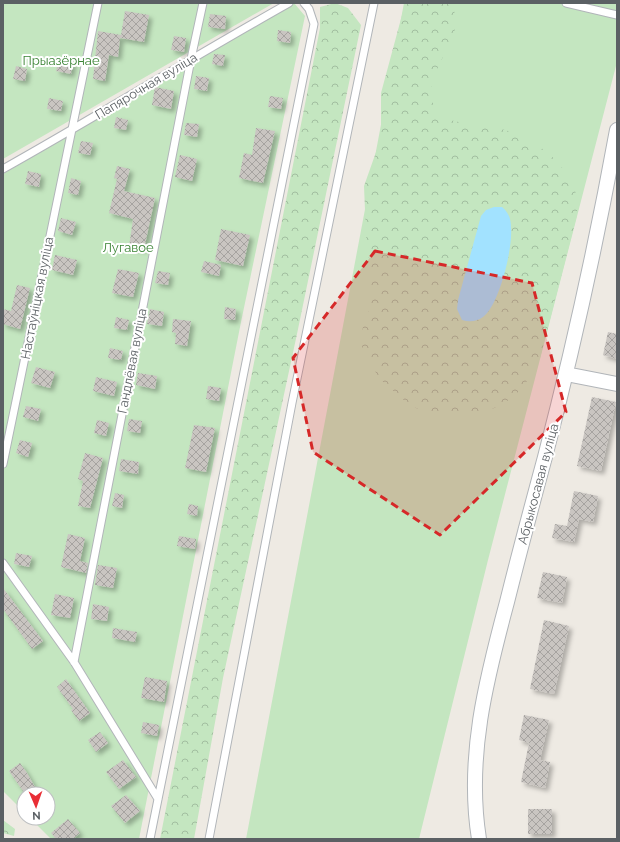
<svg xmlns="http://www.w3.org/2000/svg" width="620" height="842" viewBox="0 0 620 842" font-family="Raleway,sans-serif">
<defs>
<pattern id="forest-crowns" width="20" height="18" patternUnits="userSpaceOnUse"><rect width="20" height="18" fill="#c4e6c0"/><path d="M2 6a3 3 0 1 1 6 0M12 15a3 3 0 1 1 6 0" fill="none" stroke="#a2bea0"/></pattern>
<pattern id="building-cross-hatch" width="8" height="8" patternUnits="userSpaceOnUse"><rect width="8" height="8" fill="#c9c5c1"/><path d="M0 0l8 8M0 8l8-8" fill="none" stroke="#a6a3a0"/></pattern>
<filter id="shadow"><feDropShadow dx="3.5" dy="3.5" stdDeviation="2" flood-color="#0004"/></filter>
</defs>
<rect width="100%" height="100%" fill="#eeeae3"/>
<!-- green -->
<path fill="#c4e6c0" d="M3,3H274L3,159Z
M294,3L305,16L241,322L139,839H51L30,818H48V794H24V812L3,791V174Z
M404,3H617V62L488,560L419,839H246Z"/>
<!-- forest -->
<path fill="url(#forest-crowns)" d="M335,3L348,8L361,25L297,334L223,678L194,839H160L320,28V7Z
M452,3C454,10 456,16 456,24C454,48 418,84 436,109C449,127 479,123 498,128C532,137 568,161 577,197C578,203 577,210 577,215L540,358L524,386L512,398L497,407L483,412L449,416L421,411L405,401L380,379L364,354L361,342L363,326L369,310L371,285L366,235L364,186L381,138V93L405,4Z
M3,820L15,829L14,836L3,833Z"/>
<!-- water -->
<path fill="#a2e2ff" d="M494,207H502C509,213 511,219 511,228C513,248 499,306 483,317C476,322 469,322 462,320L457,309L458,300L481,216L486,210Z"/>
<!-- building -->
<path fill="url(#building-cross-hatch)" filter="url(#shadow)" d="M125,11L149,15L144,42L120,38L118,57L109,55L105,81L93,79L98,31L121,35Z
M210,14L226,16L225,29L208,27Z
M278,30L291,32L290,43L277,41Z
M174,36L186,38L184,52L171,50Z
M214,54L225,55L223,66L212,64Z
M59,58L73,61L71,74L56,71Z
M16,66L27,69L25,81L13,79Z
M196,76L209,78L207,91L194,89Z
M155,87L174,91L171,109L152,105Z
M270,96L283,98L281,109L268,107Z
M49,98L63,101L61,111L47,109Z
M116,117L128,120L126,130L114,128Z
M186,123L199,124L197,137L184,135Z
M256,128L275,131L263,183L239,178L244,153L252,155Z
M81,141L93,143L90,155L78,153Z
M180,155L197,159L192,181L175,177Z
M117,166L130,169L124,191L155,198L144,249L129,247L133,219L109,213L117,179L114,178Z
M28,171L41,174L39,187L25,184Z
M71,178L81,181L78,195L68,193Z
M61,218L76,222L72,235L58,231Z
M221,229L250,235L243,266L215,260Z
M55,255L77,260L73,275L52,270Z
M204,261L221,265L219,276L201,272Z
M118,269L139,273L133,297L112,293Z
M158,271L170,273L168,285L155,283Z
M17,285L30,288L20,329L3,324V309L11,311Z
M225,307L236,309L235,320L224,319Z
M150,309L164,312L162,326L147,324Z
M116,317L129,320L127,330L114,328Z
M173,319L191,321L187,346L175,344L176,333L172,332Z
M608,332L617,334V359L603,355Z
M110,348L123,351L121,360L108,358Z
M36,367L55,372L50,388L31,383Z
M138,373L157,376L155,389L136,385Z
M96,377L117,382L114,396L93,391Z
M208,386L221,388L219,401L206,399Z
M592,397L616,402L601,471L577,466Z
M26,406L41,409L38,421L23,417Z
M129,419L142,421L140,433L127,431Z
M97,420L109,423L106,436L94,433Z
M194,425L215,428L206,472L185,468Z
M20,440L32,443L28,457L16,453Z
M85,453L103,458L90,508L78,506L83,481L78,479Z
M121,459L139,462L138,474L119,471Z
M574,491L598,496L593,522L579,519L574,542L552,538L555,524L567,526Z
M115,493L124,495L122,508L112,506Z
M189,504L198,506L197,516L187,514Z
M68,534L85,538L80,561L88,563L86,573L61,567Z
M179,536L196,539L195,549L177,546Z
M16,553L32,556L29,567L14,564Z
M98,565L117,568L113,588L95,585Z
M543,572L567,577L562,603L537,598Z
M3,588L43,641L32,649L3,609Z
M55,594L74,598L70,618L51,615Z
M93,604L109,607L107,621L91,619Z
M544,620L569,626L554,694L530,689Z
M113,628L137,632L135,642L112,638Z
M145,677L167,681L164,702L141,698Z
M66,679L90,713L79,721L71,710L73,709L57,687Z
M524,715L549,720L540,760L550,762L545,788L521,782L529,743L519,740Z
M143,722L159,725L157,736L141,733Z
M100,732L108,743L96,752L88,740Z
M123,760L136,777L119,789L106,772Z
M20,763L27,773L39,794H25L9,771Z
M126,795L140,811L125,823L111,806Z
M528,809H552V834H528Z
M68,819L80,833L73,839H56L51,833Z"/>
<g fill="none" stroke-linecap="round" stroke-linejoin="round">
<!-- service casing -->
<g stroke="#b1b5b9" stroke-width="9">
<path id="service" d="M566,3L617,15
M3,169C99,115 193,57 289,3
M3,464L98,3
M3,563L74,662L158,799
M74,662L191,59L203,3
M150,839L314,24L309,9L304,3
M209,839L292,403L374,3"/>
</g>
<!-- minor casing -->
<g stroke="#b1b5b9" stroke-width="16">
<path id="minor" d="M566,374L617,384
M479,839C466,758 486,680 507,602C519,554 532,505 545,457C573,349 597,240 617,130"/>
</g>
<!-- service -->
<use href="#service" stroke="#fff" stroke-width="7"/>
<!-- minor -->
<use href="#minor" stroke="#fff" stroke-width="14"/>
</g>
<!-- marked area -->
<path fill="#d62828" fill-opacity="0.2" stroke="#d62828" stroke-width="3" stroke-dasharray="8 5" stroke-linejoin="round" d="M375,251L532,283L566,412L440,535L313,452L293,358Z"/>
<g text-anchor="middle" dominant-baseline="central" stroke-width="4" stroke-linejoin="round" paint-order="stroke">
<!-- park labels -->
<g font-size="13" fill="#3a8334" stroke="#fff">
<text x="61" y="60">Прыазёрнае</text>
<text x="128" y="247">Лугавое</text>
</g>
<!-- street labels -->
<g font-size="13" fill="#5b6064" stroke="#fff">
<text transform="translate(146 86) rotate(-31)">Папярочная вуліца</text>
<text transform="translate(37 298) rotate(-79)">Настаўніцкая вуліца</text>
<text transform="translate(132 361) rotate(-79)">Гандлёвая вуліца</text>
<text transform="translate(538 484) rotate(-75)">Абрыкосавая вуліца</text>
</g>
</g>
<!-- border -->
<rect width="620" height="842" fill="none" stroke="#5b6064" stroke-width="8"/>
<!-- north arrow -->
<g transform="translate(36 806) rotate(178)"><circle r="19" fill="#ffffff" stroke="#bdbfc1"/>
<path d="M0-3L7 15L0 10L-7 15Z" fill="#e92e36"/>
<text y="-6" font-size="11" font-weight="bold" text-anchor="middle" fill="#5b6064">N</text>
</g>
</svg>
